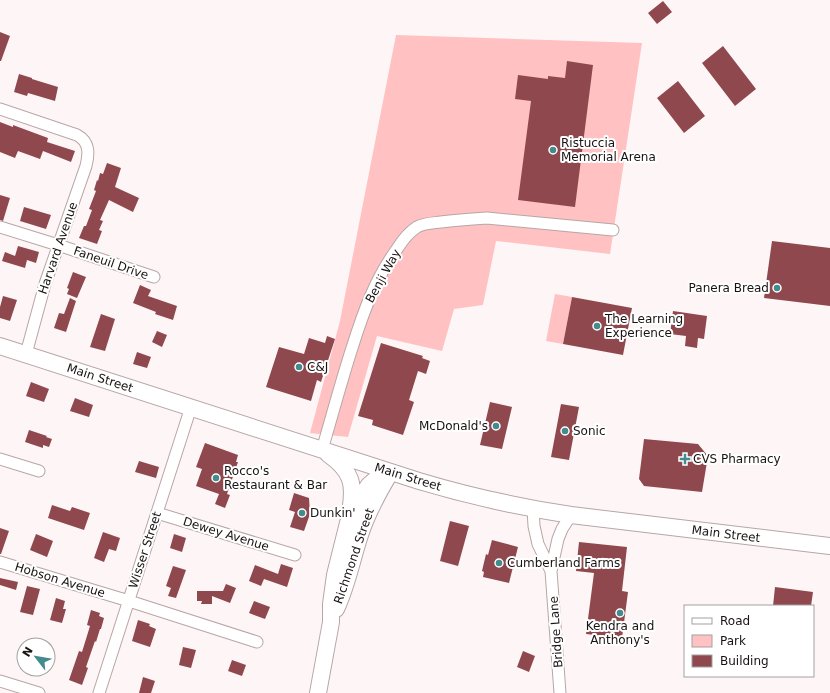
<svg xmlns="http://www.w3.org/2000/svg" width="830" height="693" viewBox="0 0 830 693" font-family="'DejaVu Sans',sans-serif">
<rect width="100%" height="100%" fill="#fef6f6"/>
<!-- green -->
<path fill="#ffc1c2" d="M396,35L642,43L610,254L496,241L483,305L454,309L442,351L377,336L348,437L310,433L340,321Z
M555,294L572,297L563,344L546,341Z"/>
<!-- building -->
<path fill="#8f494e" d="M663,1L672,12L657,24L648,13Z
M0,32L10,36L1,61H0Z
M723,46L756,89L735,106L702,63Z
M567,61L593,65L575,207L518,200L531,101L515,99L518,75L548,79V76L565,78Z
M19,74L32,78V79L58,87L55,101L28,93L27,96L14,92Z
M678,81L705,116L684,133L657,98Z
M0,122L13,127V125L48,138L47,142L75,151L71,162L43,151L40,159L18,151L15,158L0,152Z
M107,163L121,168L115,187L139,198L133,212L109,200L100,220L103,221L99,230L102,231L97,244L79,238L84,226H86L92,210L89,209L96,191L94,190L97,180L98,181L100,173L103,174Z
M0,195L10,198L3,221L0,220Z
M24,207L51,215L46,229L20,221Z
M772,241L830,248V306L764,298Z
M18,246L39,252L36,263L27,260L25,268L2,261L5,252L15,256Z
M73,272L86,277L77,298L67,294L69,289L67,288Z
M140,285L151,290L148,296L177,306L173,320L155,314L156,312L133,303Z
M3,296L17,300L10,321L0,318V307Z
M572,297L632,308L623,355L563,344Z
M70,298L76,301L66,332L54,328L59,313L64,314Z
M673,311L707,316L704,339L698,338L697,348L685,346L686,336L670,334Z
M101,314L115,319L105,351L90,347Z
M157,331L167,335L162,347L152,342Z
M327,336L335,339L321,382L317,380L311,401L266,387L279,347L304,354L309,338L325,343Z
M381,343L423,356L422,358L430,361L426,374L418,371L409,400L414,402L403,435L372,425L373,420L358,416Z
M137,352L151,357L147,368L133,364Z
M31,382L49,389L44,402L26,396Z
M75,398L93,405L89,417L70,411Z
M490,402L512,407L502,449L480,445Z
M561,404L579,407L569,460L551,457Z
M29,430L47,436L46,437L52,439L49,447L43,445V448L25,442Z
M644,439L698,444L708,456L702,492L644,486L639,479Z
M205,443L238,455L236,462H238L227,494L230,495L225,508L215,504L219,494L196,486L202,469L196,467Z
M139,461L159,467L156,478L135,472Z
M294,493L309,498L310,514L304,531L290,527L295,512L289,510Z
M52,505L70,511L72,507L90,513L84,530L48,518Z
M450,521L469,526L458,566L440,561Z
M0,528L9,531L1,554H0Z
M103,532L120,538L116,551L109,549L104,562L94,558Z
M36,534L53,541L47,557L30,550Z
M174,534L186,538L182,552L170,548Z
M492,540L518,547L509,583L483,577L484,572L482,571L486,554L488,555Z
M579,542L627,547L622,591L628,592L622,638L586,634L594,573L576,571Z
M281,564L293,568L287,587L264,579L261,586L249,581L255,565L278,574Z
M173,566L186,570L176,598L168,596L171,588L166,586Z
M0,578L18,582L16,590L0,585Z
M226,584L236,588L230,603L212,596V604H201L202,601H197V591H223Z
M27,586L40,589L33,615L20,612Z
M775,587L813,592L811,606H773Z
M56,598L65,601L63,609H66L62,623L50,620Z
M254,601L270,607L265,619L249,613Z
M91,610L100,613L99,616L104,618L101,629H100L96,642L95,641L86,667L88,668L82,685L69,680L79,651L82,652L90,626L87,625Z
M138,620L150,624L149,626L156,629L150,647L132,641Z
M183,647L196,650L191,668L179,665Z
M523,651L535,656L529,672L517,667Z
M232,660L246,665L242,676L228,671Z
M143,677L155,681L151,693H139Z"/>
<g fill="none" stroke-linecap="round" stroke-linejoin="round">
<!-- minor casing -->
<g stroke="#b8a6a6" stroke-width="13">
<path id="minor" d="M0,109L77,135C90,142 89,154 86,166L45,284L26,354
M0,227L58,245L154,277
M322,450C332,416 341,382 352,348C363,313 375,279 397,249C402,241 409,232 417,227C424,223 434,223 441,222C456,220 471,219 487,218L613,230
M0,459L39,471
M533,509L534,526L538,544L551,571
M157,513L295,555
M0,562L129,601L257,642
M0,681L39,693
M99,693L191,407
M560,693L551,571L558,539L562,529L571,515"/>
</g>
<!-- secondary casing -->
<g stroke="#b8a6a6" stroke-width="18">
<path id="secondary" d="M0,346L419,481C469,496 519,507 571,515L830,546
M328,454C352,471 355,484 350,512
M336,609C347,586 352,559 360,535C367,513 378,493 390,473
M318,693L331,622V604L335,575L348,523L359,500L369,485L376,479L391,472"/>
</g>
<!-- minor -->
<use href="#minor" stroke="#fff" stroke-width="11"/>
<!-- secondary -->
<use href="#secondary" stroke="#fff" stroke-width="16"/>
</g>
<!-- markers -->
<g fill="#438b8c" stroke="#fff" stroke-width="1.5">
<circle cx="553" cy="150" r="4"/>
<circle cx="777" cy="288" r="4"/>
<circle cx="597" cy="326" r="4"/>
<circle cx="299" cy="367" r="4"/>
<circle cx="496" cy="426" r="4"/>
<circle cx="565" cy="431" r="4"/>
<path d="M683 453h4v4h4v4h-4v4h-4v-4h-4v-4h4z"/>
<circle cx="216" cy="478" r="4"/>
<circle cx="302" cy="513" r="4"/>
<circle cx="499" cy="563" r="4"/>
<circle cx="620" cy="613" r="4"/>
</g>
<g text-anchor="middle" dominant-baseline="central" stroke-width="4" stroke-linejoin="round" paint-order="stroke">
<!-- poi labels -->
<g font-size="12" fill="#191212" stroke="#fff" text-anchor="start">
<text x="561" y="143">Ristuccia<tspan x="561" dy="14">Memorial Arena</tspan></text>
<text x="769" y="288" text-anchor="end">Panera Bread</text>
<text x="605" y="319">The Learning<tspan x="605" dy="14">Experience</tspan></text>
<text x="307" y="367">C&amp;J</text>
<text x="488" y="426" text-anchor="end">McDonald's</text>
<text x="573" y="431">Sonic</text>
<text x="693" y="459">CVS Pharmacy</text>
<text x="224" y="471">Rocco's<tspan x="224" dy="14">Restaurant &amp; Bar</tspan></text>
<text x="310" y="513">Dunkin'</text>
<text x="507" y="563">Cumberland Farms</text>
<text x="620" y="626" text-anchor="middle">Kendra and<tspan x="620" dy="14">Anthony's</tspan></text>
</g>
<!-- street labels -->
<g font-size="12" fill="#191212" stroke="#fff">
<text transform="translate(58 248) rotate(-71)">Harvard Avenue</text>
<text transform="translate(111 263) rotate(19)">Faneuil Drive</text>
<text transform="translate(383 276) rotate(-61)">Benji Way</text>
<text transform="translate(100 378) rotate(18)">Main Street</text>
<text transform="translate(408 477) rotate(17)">Main Street</text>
<text transform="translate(226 534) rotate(17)">Dewey Avenue</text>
<text transform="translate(726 534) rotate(7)">Main Street</text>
<text transform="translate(145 550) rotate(-72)">Wisser Street</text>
<text transform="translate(354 556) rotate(-71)">Richmond Street</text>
<text transform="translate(60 580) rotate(17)">Hobson Avenue</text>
<text transform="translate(556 632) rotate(-94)">Bridge Lane</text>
</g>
</g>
<!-- legend -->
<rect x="684" y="605" width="130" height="72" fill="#ffffff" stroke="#a3a0a0"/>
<rect x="692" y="618" width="20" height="6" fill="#ffffff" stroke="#a3a0a0"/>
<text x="720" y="625" font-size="12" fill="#191212">Road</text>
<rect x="692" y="635" width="20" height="12" fill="#ffc1c2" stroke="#a3a0a0"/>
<text x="720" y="645" font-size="12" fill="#191212">Park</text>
<rect x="692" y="655" width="20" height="12" fill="#8f494e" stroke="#a3a0a0"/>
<text x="720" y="665" font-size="12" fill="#191212">Building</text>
<!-- north arrow -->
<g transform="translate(36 657) rotate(301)"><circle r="19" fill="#ffffff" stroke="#a3a0a0"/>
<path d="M0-3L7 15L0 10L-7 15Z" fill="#438b8c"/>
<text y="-6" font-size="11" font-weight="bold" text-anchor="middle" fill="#191212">N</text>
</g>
</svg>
